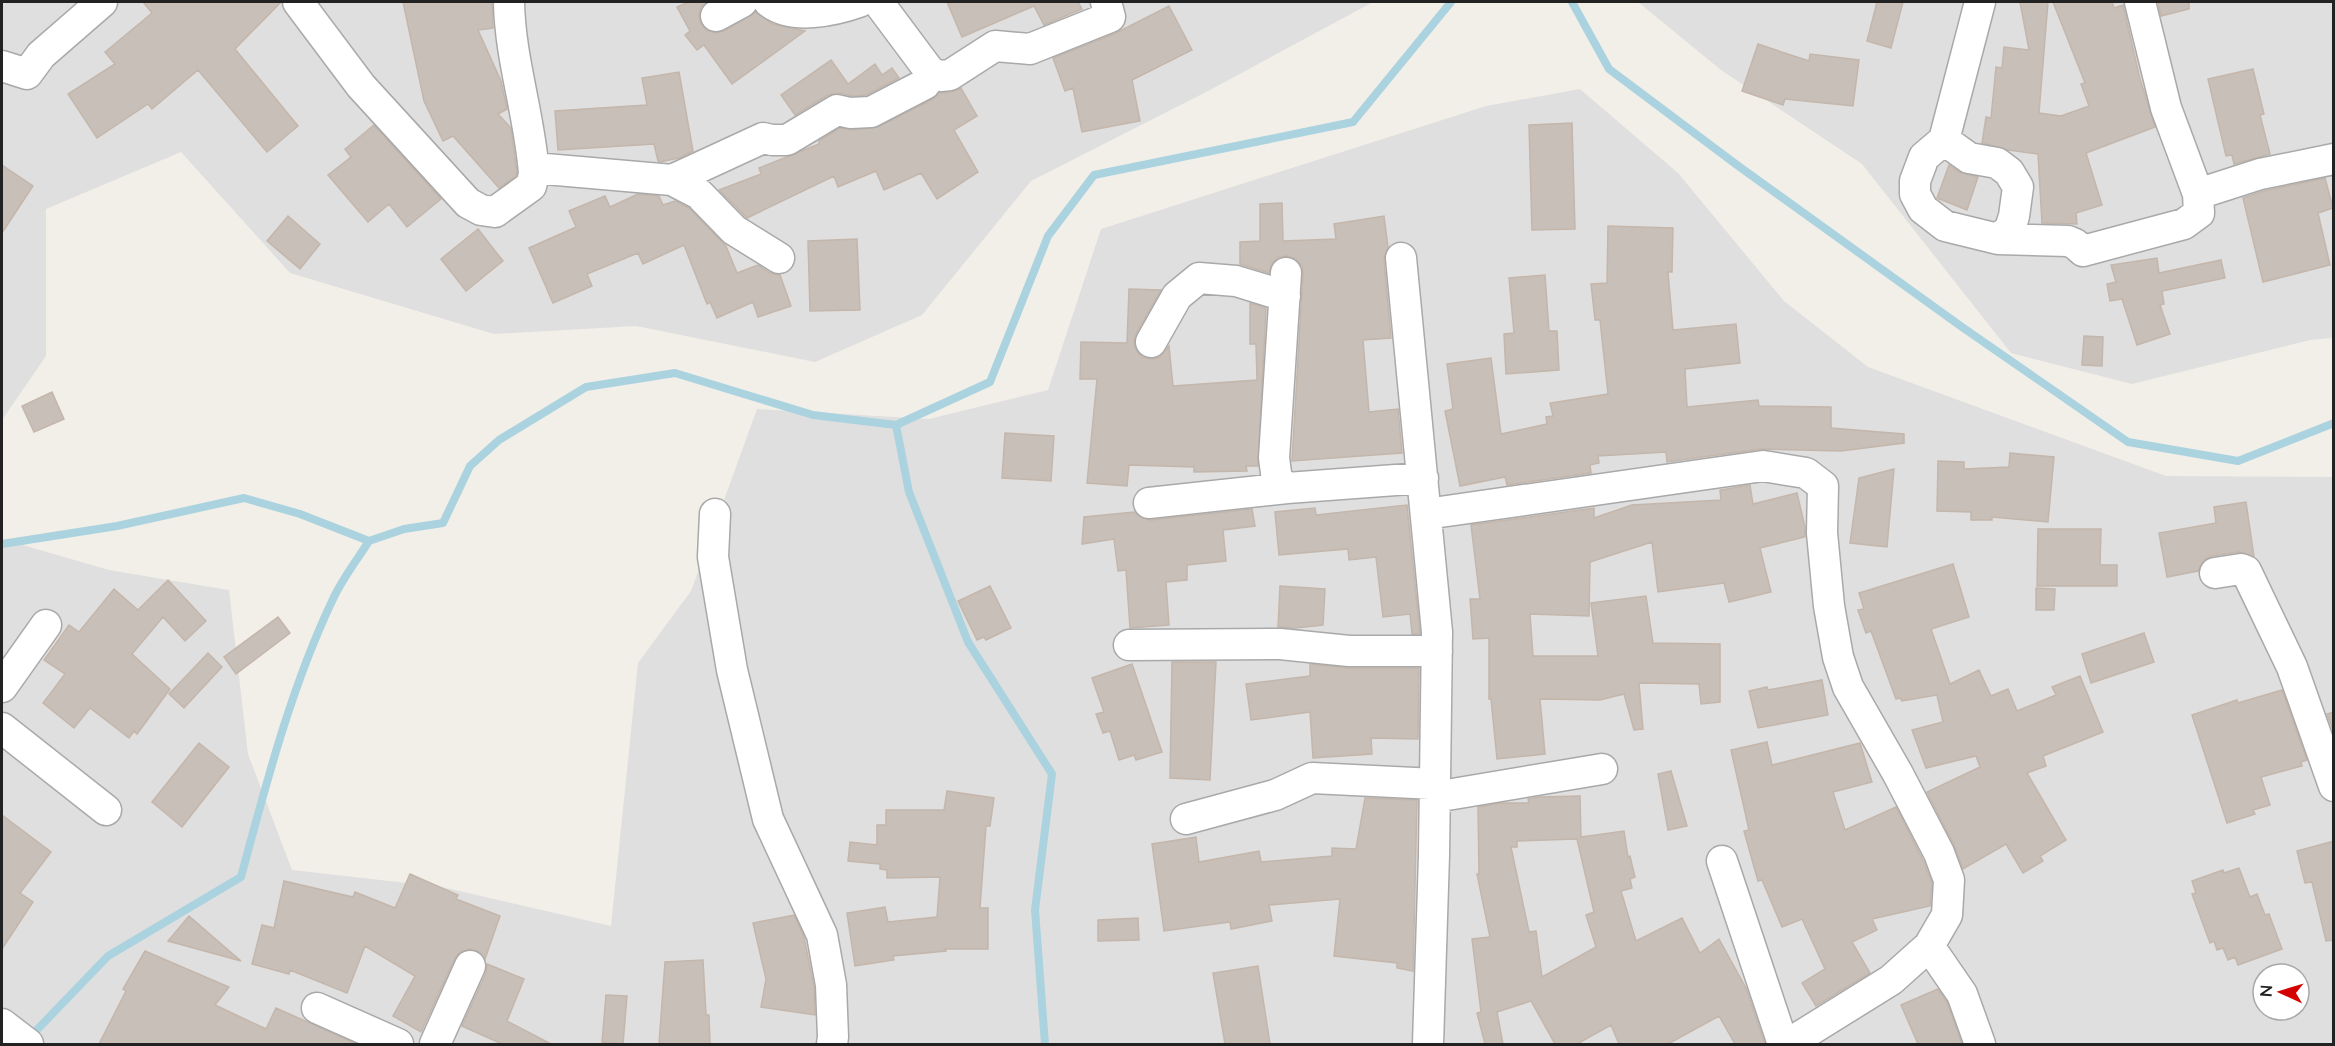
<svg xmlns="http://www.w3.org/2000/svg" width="2335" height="1046" viewBox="0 0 2335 1046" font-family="Lato,sans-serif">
<rect width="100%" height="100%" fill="#f2efe9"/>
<!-- residential -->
<path fill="#e0dfdf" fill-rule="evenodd" d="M2,2H1373L1210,90L1031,181L922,315L815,362L636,326L494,334L290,273L181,152L46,209V356L2,420Z
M1638,2H2333V338L2310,340L2132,384L2011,353L1862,164L1721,70Z
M1580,89L1678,173L1784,301L1868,367L2166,476L2333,477V1044H2V539L109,570L229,590L248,754L292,870L442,887L611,926L638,663L691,591L757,409L929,419L1048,390L1101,229L1486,106ZM2263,974H2299V1010H2263Z"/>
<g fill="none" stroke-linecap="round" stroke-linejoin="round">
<!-- stream -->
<path stroke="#aad3df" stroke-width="8" d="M1572,2L1609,69L1737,165L1962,327L2128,442L2238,461L2334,423
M896,425L909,492L968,642L1052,774L1035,910L1045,1044
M2,544L117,526L244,498L300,514L369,541L404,529L443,523L470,466L499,440L586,387L675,373L813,415L896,425L990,382L1048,236L1094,175L1353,122L1451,2
M30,1037L108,956L241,877C266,784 291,687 333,599C342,579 357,560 369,541"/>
</g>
<!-- building -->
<path fill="#c7bfb8" stroke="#c4b6ab" stroke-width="1.5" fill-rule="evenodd" d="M143,2H281L235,49L298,126L267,152L198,70L152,109L148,104L97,138L68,94L115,64L105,52L152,13Z
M403,2H492L493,28L478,30L501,81L507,109L498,114L511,128L517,173L516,176L499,188L453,136L443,141L424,101Z
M688,2H707L701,7L699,15L701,24L706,30L715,33L724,31L756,12L773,24L805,31L732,84L704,45L697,50L685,35L690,31L677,7Z
M947,2H1078L1082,9L1044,25L1034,6L962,37Z
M1877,2H1903L1891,48L1867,41Z
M2020,2H2048L2039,113L2061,116L2089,106L2081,84L2085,83L2053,2H2112L2114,8L2123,5L2140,79L2155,127L2086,153L2102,205L2076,213L2077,224L2042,223L2038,154L2008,150L1982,143L1986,117L1991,118L1996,67L2002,68L2004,47L2029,50Z
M2158,2H2189V9L2161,16Z
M1169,6L1192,50L1132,80L1140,121L1082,132L1073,88L1065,91L1053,58L1116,33Z
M1758,44L1809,61L1810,54L1859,60L1853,106L1785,99L1783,105L1742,91Z
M831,60L848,84L875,64L882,75L892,68L899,78L866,95L852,96L840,93L828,95L795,115L781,95Z
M2253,69L2264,114L2260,115L2270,154L2234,164L2232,155L2226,156L2208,79Z
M679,72L693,151L679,158L660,162L658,161L654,144L558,150L555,111L647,105L642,78Z
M961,88L977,116L954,130L978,172L937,199L921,173L884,190L876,171L838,187L834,176L747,218L719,190L761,174L759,168L819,144V141L840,128L851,130L878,127L933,99L940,93L952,92Z
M1572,123L1575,229L1532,230L1529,125Z
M374,125L441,199L407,227L389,204L368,222L328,175L351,157L345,149Z
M2,165L33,186L2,233Z
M1949,165L1959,172L1978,177L1967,210L1937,198Z
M2325,178L2333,208L2318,213L2330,265L2263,282L2243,198L2264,191Z
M638,194L659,196L663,205L675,201L689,208L726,246L737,273L758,265L770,273L780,275L791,306L758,317L753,302L717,318L710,302L707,304L684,245L643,264L638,253L587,274L592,286L553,303L529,248L576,227L569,211L605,196L610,207Z
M1282,203L1283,241L1336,239L1334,224L1384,216L1388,247L1384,260L1391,338L1363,340L1369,412L1398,409L1402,453L1292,461L1303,274L1302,266L1296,259L1287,256L1279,257L1272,263L1269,273L1240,264V242L1260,241V204Z
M288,216L320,244L300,269L267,241Z
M1608,226L1673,228L1672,272H1668L1673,330L1736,324L1740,363L1685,369L1687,407L1758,400L1759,406L1831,407V428L1904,434V443L1841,451L1761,449L1667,462L1666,452L1598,456L1599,463L1590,465L1591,473L1507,485L1505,477L1460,486L1445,411L1453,409L1447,364L1491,358L1501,434L1547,424L1546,417L1553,416L1550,403L1608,394L1600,320H1595L1591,284L1607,283Z
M478,229L503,261L466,291L441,259Z
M857,239L860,310L810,311L808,241Z
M2157,258L2159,273L2221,260L2225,278L2162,291L2164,304L2160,305L2170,334L2137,345L2122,299L2110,301L2107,284L2116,282L2111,265Z
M1545,275L1549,331H1557L1559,370L1506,374L1504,334L1514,333L1509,278Z
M1129,289L1161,290L1136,334L1134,343L1136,350L1142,357L1151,359L1160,357L1169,346L1173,386L1257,380L1256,344H1250V303L1266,308L1258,466H1246L1247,471L1194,472V467L1129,465L1127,486L1087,483L1097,379H1080L1081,342L1127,343Z
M2084,336L2103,337L2102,366L2082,365Z
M52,392L64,419L34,432L22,406Z
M1005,433L1054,436L1051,481L1002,478Z
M2010,453L2054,457L2048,522L1992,517V520H1971V512L1937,511L1938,461L1964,462V469L2009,467Z
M1894,469L1887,547L1850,543L1859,478Z
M1750,485L1753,504L1797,493L1805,527V537L1760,548L1771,592L1729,602L1724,583L1658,592L1652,542L1590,562L1589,616L1530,614L1533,656H1598L1591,603L1646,596L1653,643L1720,644V702L1701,704L1699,684L1639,683L1643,729L1634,730L1624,694L1600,700L1540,699L1545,754L1497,759L1491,699H1489V638L1473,639L1470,599H1480L1471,525L1594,508V518L1632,505L1721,500L1720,490Z
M2246,502L2254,557L2239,552L2212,556L2204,560L2198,571L2167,577L2159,533L2216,523L2214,507Z
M1407,505L1420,634H1412L1410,614L1383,617L1376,557L1349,560L1348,549L1279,555L1275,512L1315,508L1316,515Z
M1252,509L1255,526L1223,530L1226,561L1187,565V580L1166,582L1169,625L1130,628L1126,570L1118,571L1114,539L1082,544L1084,517L1134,512L1142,518L1151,520Z
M2038,529H2101L2100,565H2117V586H2037Z
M1953,564L1969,617L1931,629L1950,684L1979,670L1991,696L2008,689L2017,711L2056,695L2052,687L2080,676L2103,732L2043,756L2046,766L2027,773L2066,840L2040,856L2043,861L2023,873L2006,844L1963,869L1954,845L1927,792L1980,767L1976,756L1926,768L1912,730L1943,722L1937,695L1902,701L1900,698L1896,699L1871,631L1866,633L1858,610L1864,609L1859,593Z
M168,580L206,621L185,641L163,617L132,654L170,689L137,734L134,731L129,738L90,708L74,728L43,703L65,674L44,660L69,625L79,632L114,589L138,610Z
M990,586L1011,628L986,640L984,637L977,640L958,601Z
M1280,586L1325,589L1323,625L1295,628L1278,627Z
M2036,588L2055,589L2054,610H2036Z
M278,617L290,633L236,674L224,657Z
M2144,633L2154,662L2091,683L2082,654Z
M208,653L222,667L184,708L169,694Z
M1172,662H1216L1210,780L1170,778Z
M1132,664L1162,752L1136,760L1134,755L1119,760L1110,731L1103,733L1096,714L1104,712L1092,678Z
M1310,664L1349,668H1419L1418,739L1371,738L1372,754L1313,758L1310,712L1251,720L1246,684L1310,676Z
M1822,680L1828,715L1758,728L1749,691L1767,687L1768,690Z
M2282,690L2307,760L2301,762L2302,766L2261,777L2270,805L2253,810L2255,814L2227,823L2192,715L2237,700L2238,703Z
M2334,712V733L2327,714Z
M1767,742L1772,765L1860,743L1872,782L1833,792L1845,830L1896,807L1923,860L1932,883L1930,906L1872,919L1877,930L1852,942L1870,973L1816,1006L1802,983L1825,969L1802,919L1782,927L1762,880L1758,881L1744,831L1749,830L1731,750Z
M199,743L229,767L182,827L152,802Z
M1671,771L1687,826L1668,830L1658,774Z
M947,791L994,798L990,826H986L980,908H988V949H945L946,951L893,956L894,960L855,966L847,913L885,907L888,922L937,917L940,877L887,878V870L880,869V864L848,861L850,842L877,845V825H886V810H944Z
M1580,796L1581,837L1624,831L1628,857L1630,856L1635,877L1630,879L1632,888L1621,891L1636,941L1682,918L1700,953L1719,939L1746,988L1765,1044H1735L1719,1016L1668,1044H1619L1611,1025L1577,1044H1555L1531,1001L1497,1012L1503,1044H1485L1477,1013L1481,1012L1472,939L1490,937L1477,874H1479L1478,807L1501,803H1529L1528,799L1538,797ZM1577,839L1594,912L1586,915L1596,947L1542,977L1536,931L1529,932L1511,847H1517V841Z
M1365,798L1417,800L1413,971L1397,968V963L1334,956L1340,899L1269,905L1272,921L1231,929L1230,922L1164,931L1152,844L1196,837L1199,862L1259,851L1261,862L1332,856V848L1356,849Z
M2,815L51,852L20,893L33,902L2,949Z
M2334,841V940L2326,941L2312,882L2305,883L2297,851Z
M2239,868L2250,897L2257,894L2265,915L2269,914L2282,949L2238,965L2235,957L2228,960L2223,948L2217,950L2214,941L2210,943L2192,894L2196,893L2192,881L2223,870L2224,873Z
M410,874L458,895L456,899L500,916L485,959L478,951L469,949L460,952L455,958L421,1032L393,1016L415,976L365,946L347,993L290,970L289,974L252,964L262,925L274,928L284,881L353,897L355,892L395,908Z
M794,915L804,937L814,987L815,1015L761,1007L766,979L753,923Z
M189,916L241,961L168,941Z
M1138,918L1139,940L1098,941V920Z
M145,951L229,987L215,1005L266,1029L276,1008L357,1044H99L126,991L123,989Z
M703,960L706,1015H709L710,1044H659L665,962Z
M487,964L524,979L507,1021L551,1044H502L462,1026L486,973Z
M1258,966L1270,1044H1225L1213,973Z
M1938,989L1947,1002L1962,1044H1918L1901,1005Z
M606,995L627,996L623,1044L602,1042Z"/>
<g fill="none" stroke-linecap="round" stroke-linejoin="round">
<!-- minor casing -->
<g stroke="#a9a9a9" stroke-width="33">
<path id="minor" d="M298,2L361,86L468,203L481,210L495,212L531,186L534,174C530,116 510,60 509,2
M769,2C792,20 834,11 859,2
M878,2L931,73L941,76L950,75L995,46L1030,49L1110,17L1106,2
M716,16L742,2
M2,66L27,74L41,55L102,2
M1944,140L1969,158L1997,163L2009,172L2018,187L2014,216L2010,229L1998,239L1945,226L1923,209L1915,194V181L1924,157L1944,140L1980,2
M534,168L672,180L699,194L734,230L779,258
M672,180L763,138L772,140H787L837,110L850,113L871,112L925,84L931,73
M2198,194L2260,174L2334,159
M1998,239L2068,241L2075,244L2083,251L2184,224L2199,213L2198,194L2166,108L2140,2
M1401,258L1437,632L1434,855L1428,1044
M1286,273L1274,458L1277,480L1287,488
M1151,342L1177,296L1199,278L1236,281L1285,296
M1149,503L1287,488L1423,478
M715,514L713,557L732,670L768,819L822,935L831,985L833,1037L832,1044
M1426,514L1763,466L1806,473L1823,486L1822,533L1829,606L1838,657L1848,687L1898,774L1939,853L1949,880L1947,915L1929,946L1891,980L1788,1044
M2215,573L2241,569L2246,571L2292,667L2334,786
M1129,645L1280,644L1349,651H1437
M2,687L46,625
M2,728L106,810
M1435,797L1602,769
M1186,819L1275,795L1312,778L1435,784
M1722,861L1783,1044
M1929,946L1962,994L1980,1044
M317,1008L398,1044
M2,1024L28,1044
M435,1044L470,966"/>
</g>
<!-- minor -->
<use href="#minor" stroke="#fff" stroke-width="30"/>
</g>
<!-- border -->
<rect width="2335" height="1046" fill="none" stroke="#222222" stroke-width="6"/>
<!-- north arrow -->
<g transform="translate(2281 992) rotate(274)"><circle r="28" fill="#ffffff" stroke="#a7a7a7" stroke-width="1.5"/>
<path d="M0-4.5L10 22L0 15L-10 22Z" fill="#d40000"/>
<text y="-9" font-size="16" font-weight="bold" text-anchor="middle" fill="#222222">N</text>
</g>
</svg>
